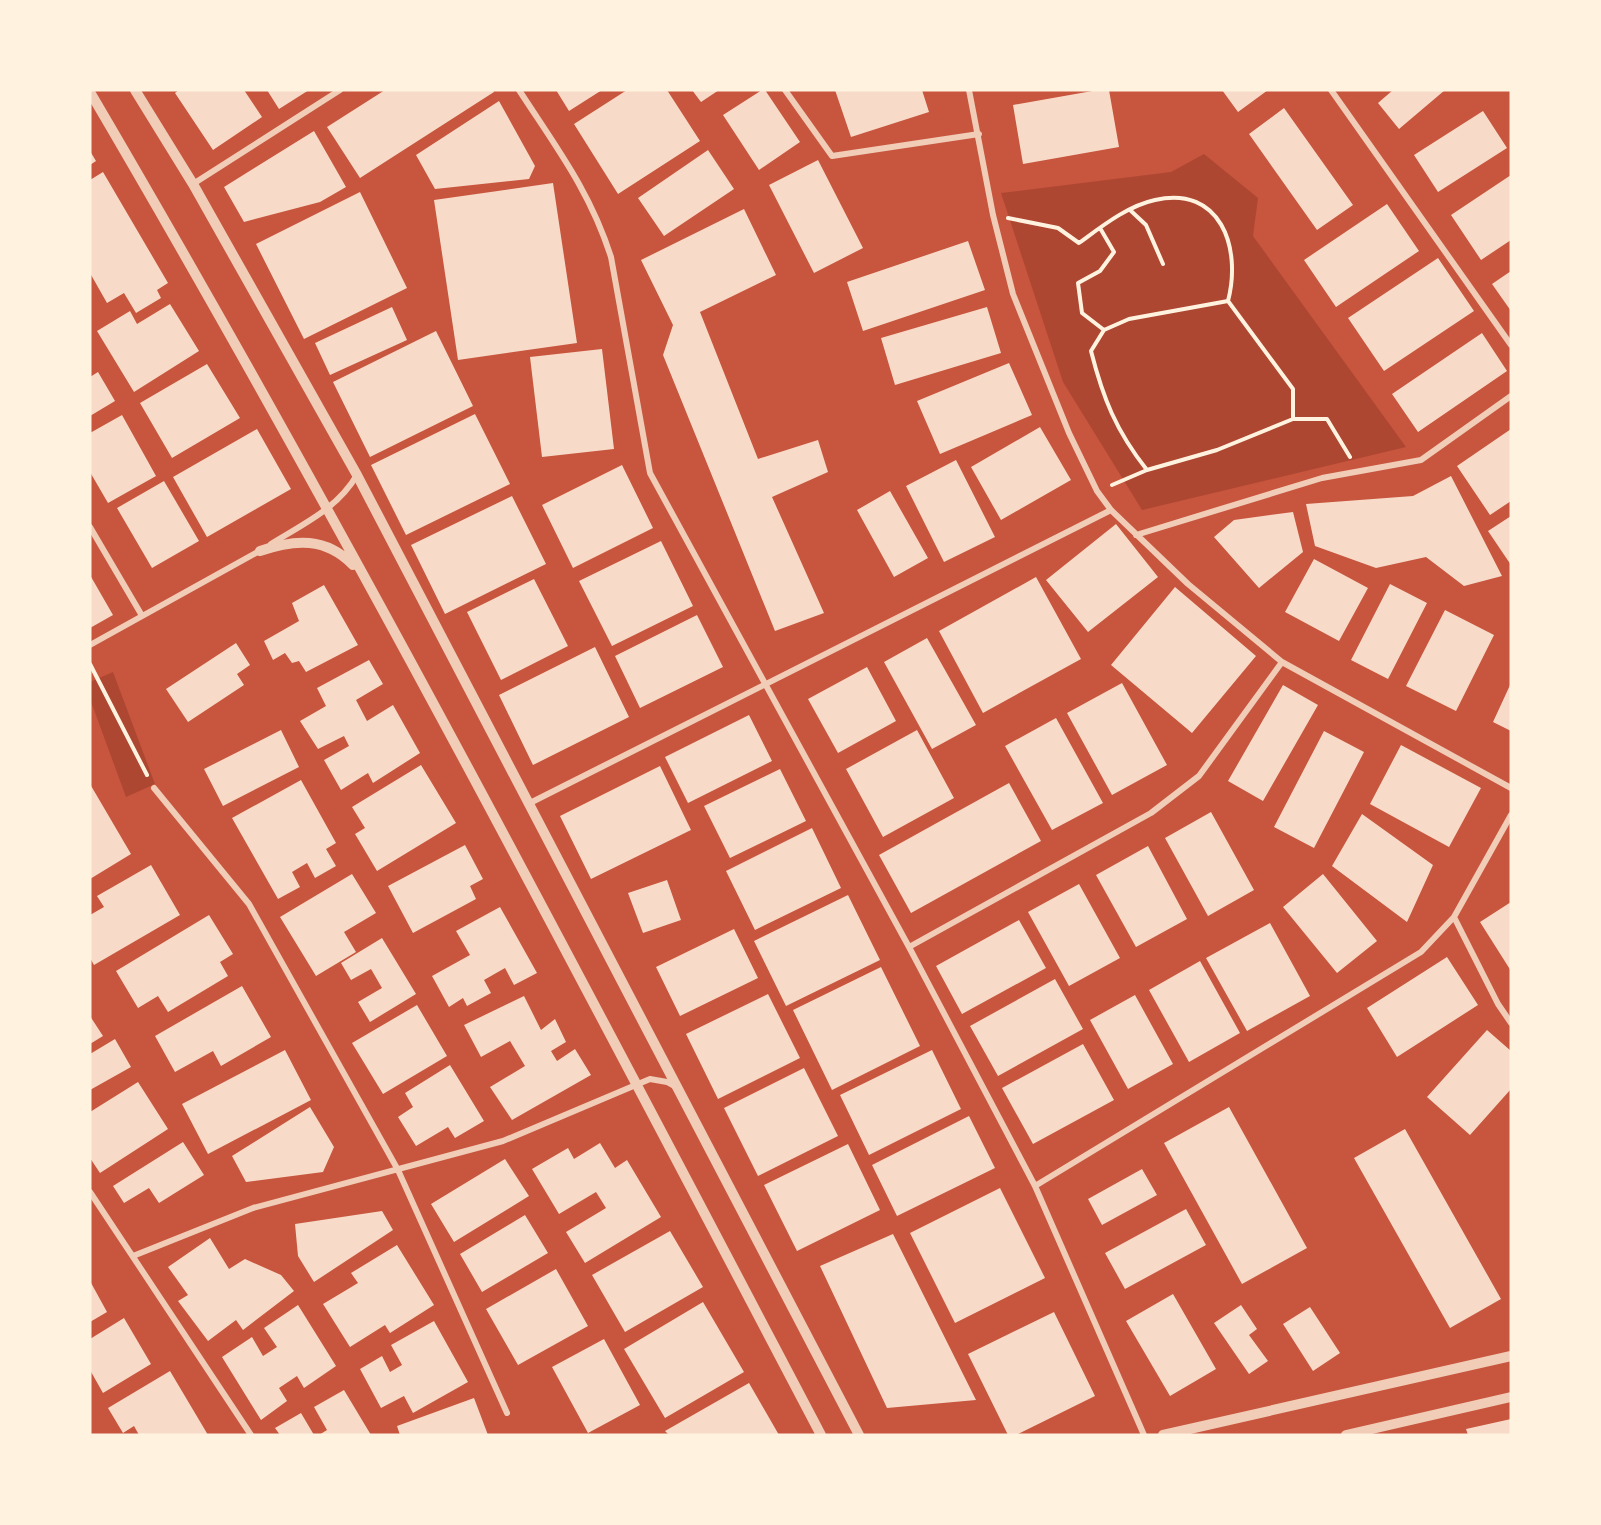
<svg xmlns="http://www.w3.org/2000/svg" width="1601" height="1525" viewBox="0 0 1601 1525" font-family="'IBM Plex Sans',sans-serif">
<rect width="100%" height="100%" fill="#c8553d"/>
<!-- green -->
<path fill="#ae4732" d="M1204,154L1258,198L1253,236L1406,447L1142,510L1063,382L1001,193L1171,172Z
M113,672L155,784L126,797L90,699V682Z"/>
<!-- building -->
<path fill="#f7dbc8" d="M179,90H244L262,117L213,150L175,93Z
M267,90H309L279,109Z
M385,90H493L494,92L360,178L327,127Z
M556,90H602L569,111Z
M627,90H667L700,141L618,194L574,124Z
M692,90H719L701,102Z
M762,90H765L800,142L759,170L723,115Z
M835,90H922L929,112L851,137Z
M1098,90H1109L1119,147L1023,164L1013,105Z
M1222,90H1268L1238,112Z
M1393,90H1445L1399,129L1378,103Z
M499,101L535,166L529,179L435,189L416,155Z
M1284,108L1353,205L1317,230L1249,134Z
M1483,111L1507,148L1438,192L1414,155Z
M314,131L346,187L320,202L244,222L224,187Z
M708,150L734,189L664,236L638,198Z
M90,151L96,161L90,165Z
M818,160L863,248L814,273L769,185Z
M103,172L168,283L157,290L161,298L136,313L124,293L107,303L90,273V180Z
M1511,175V240L1481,260L1451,215Z
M553,183L577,343L458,360L434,200Z
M360,192L407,288L304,339L256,244Z
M1387,204L1419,251L1336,307L1304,260Z
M744,209L776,275L700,312L758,459L818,440L828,472L772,497L824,613L775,631L663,355L673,325L641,260Z
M968,241L985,290L863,331L847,282Z
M1438,258L1474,311L1384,371L1348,318Z
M1511,271V311L1492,284Z
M170,304L199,351L134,392L97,331L130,311L137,324Z
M392,307L407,340L330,375L315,343Z
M987,307L1001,353L895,385L881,338Z
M436,331L473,406L370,457L333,382Z
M1482,333L1507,371L1418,432L1392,394Z
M602,349L614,449L542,457L530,357Z
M1009,363L1032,415L940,454L917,401Z
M207,364L240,418L172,458L140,403Z
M98,372L115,401L90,416V377Z
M475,414L510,484L406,535L371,465Z
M122,415L156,476L108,503L90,472V433Z
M1040,427L1071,480L1001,520L971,467Z
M257,429L291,489L207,537L173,477Z
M1511,429V501L1490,515L1457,466Z
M956,460L995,537L944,562L906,486Z
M622,465L653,528L573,568L542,505Z
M1451,476L1502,576L1464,586L1426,557L1376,568L1315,546L1306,504L1413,496Z
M164,481L199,541L152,568L117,508Z
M890,491L928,558L894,577L857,510Z
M512,496L546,564L445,614L411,545Z
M1293,512L1303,552L1259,588L1214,537L1234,520Z
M1511,516V565L1488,531Z
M1116,524L1158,577L1088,632L1046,580Z
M661,541L693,606L612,646L579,581Z
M1314,559L1368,588L1339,641L1285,612Z
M90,575L113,615L90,628Z
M1036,577L1081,659L983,713L939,631Z
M534,579L568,646L501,680L467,612Z
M1390,584L1427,603L1388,679L1351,660Z
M324,585L358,645L306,672L299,661L292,663L285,653L273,660L264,641L299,621L292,603Z
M1175,587L1256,656L1192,733L1111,665Z
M1445,610L1494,635L1456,711L1406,686Z
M697,615L723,667L640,708L615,656Z
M927,638L976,725L932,749L884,662Z
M236,643L250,665L237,674L244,685L188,722L166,689Z
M595,647L629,717L533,765L499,695Z
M369,660L383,684L356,700L367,721L393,705L420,753L373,783L368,773L341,790L324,760L349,746L344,736L318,749L300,721L326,706L317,688Z
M867,667L896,721L838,753L808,699Z
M1122,683L1167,765L1112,795L1067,713Z
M1511,683V731L1493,722Z
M1283,685L1318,705L1263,801L1228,781Z
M749,715L772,761L688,803L665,757Z
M1056,718L1103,803L1052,830L1005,746Z
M281,730L299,767L223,806L204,769Z
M917,730L954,798L883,837L846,769Z
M1324,731L1364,752L1314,848L1274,827Z
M1401,745L1481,788L1449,847L1370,804Z
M421,765L456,823L377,871L355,834L365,828L352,807Z
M660,766L691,830L591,879L560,816Z
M780,769L806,821L730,858L704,806Z
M301,780L336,843L326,849L336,866L315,878L307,863L292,872L300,887L278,899L232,818Z
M1009,783L1041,841L911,913L879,855Z
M90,784L131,854L90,879Z
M1211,812L1254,890L1208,916L1165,838Z
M1362,814L1433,865L1407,922L1332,866Z
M812,828L841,888L755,930L726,871Z
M465,845L483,879L470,886L476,899L413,933L388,886Z
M1148,846L1187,919L1136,947L1096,875Z
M151,865L180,915L94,965L90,958V915L104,907L97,896Z
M352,874L376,913L344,932L356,952L316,976L280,917Z
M1323,874L1377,941L1337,973L1283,907Z
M667,880L681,920L643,933L628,893Z
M1079,884L1120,958L1069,986L1028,912Z
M848,895L880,960L786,1006L754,941Z
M1511,902V971L1480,922Z
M500,907L537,973L514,985L505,968L484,980L491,993L467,1006L463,998L449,1007L432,976L470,955L456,931Z
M209,915L233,954L220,962L228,976L168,1012L158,996L138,1008L116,971Z
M1019,920L1046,968L962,1014L936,966Z
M1270,923L1310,996L1247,1031L1206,958Z
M734,929L758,978L680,1016L656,967Z
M382,938L416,994L370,1022L358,1002L382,988L371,969L351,980L341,963Z
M1447,957L1478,1005L1397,1057L1367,1008Z
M1200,961L1240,1033L1189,1062L1149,990Z
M881,967L920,1046L832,1090L793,1010Z
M1055,979L1083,1029L998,1076L970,1026Z
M242,986L271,1037L221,1066L213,1051L175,1072L155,1036Z
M768,994L800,1058L718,1099L686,1034Z
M1135,995L1173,1064L1128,1089L1090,1020Z
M524,996L541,1030L555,1019L566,1042L551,1051L557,1061L575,1049L591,1075L512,1120L490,1087L525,1066L510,1041L481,1057L464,1025Z
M417,1005L447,1056L383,1094L352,1043Z
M90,1016L103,1036L90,1044Z
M1487,1030L1511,1051V1089L1470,1135L1427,1097Z
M115,1039L131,1067L90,1090V1054Z
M1083,1044L1114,1100L1033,1144L1002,1088Z
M285,1050L311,1100L208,1154L182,1104Z
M932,1050L961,1109L869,1155L840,1095Z
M450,1065L484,1121L455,1138L448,1127L416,1146L398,1117L413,1107L405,1093Z
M804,1068L838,1136L758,1176L724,1108Z
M138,1082L168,1129L100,1173L90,1158V1112Z
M310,1107L334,1147L323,1172L246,1182L232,1156Z
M1229,1107L1307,1248L1242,1284L1164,1143Z
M969,1116L995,1168L897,1216L872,1165Z
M1405,1129L1501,1299L1450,1328L1354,1158Z
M183,1142L204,1175L159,1203L149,1188L124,1203L113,1186Z
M600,1143L615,1168L627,1160L661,1217L585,1263L566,1232L606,1208L596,1192L559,1214L532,1169L568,1148L574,1159Z
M848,1144L880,1210L797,1251L764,1185Z
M505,1159L529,1196L454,1242L431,1204Z
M1142,1169L1157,1195L1102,1225L1088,1199Z
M1000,1188L1045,1278L955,1323L910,1233Z
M1186,1209L1206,1245L1125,1289L1105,1253Z
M382,1211L393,1230L314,1282L298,1256L295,1224Z
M525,1215L548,1253L482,1292L460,1254Z
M670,1231L703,1287L625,1332L592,1275Z
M893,1234L976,1400L887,1408L820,1266Z
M210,1238L229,1269L245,1259L281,1275L294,1291L243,1330L236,1320L208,1341L178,1301L188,1295L168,1267Z
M397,1245L434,1305L390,1333L385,1325L350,1347L323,1304L358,1283L351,1273Z
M556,1269L588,1326L518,1365L486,1309Z
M90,1281L107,1312L90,1322Z
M1173,1294L1216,1369L1170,1396L1126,1321Z
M703,1302L744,1372L665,1418L624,1349Z
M298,1305L336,1366L304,1388L297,1376L279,1388L287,1401L261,1420L222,1357L252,1337L263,1356L277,1347L264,1328Z
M1241,1305L1257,1329L1249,1335L1268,1361L1249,1374L1214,1323Z
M1310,1307L1340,1353L1313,1371L1283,1324Z
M1054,1312L1095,1396L1016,1435H1008L968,1354Z
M124,1318L151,1364L103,1393L90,1370V1339Z
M434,1321L468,1382L413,1413L404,1396L381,1408L360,1369L382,1356L390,1372L402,1365L391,1345Z
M604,1339L640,1405L588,1433L552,1367Z
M170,1371L208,1435H139L134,1426L123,1433L108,1408Z
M749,1383L779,1435H669L665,1431Z
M344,1390L371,1435H319L327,1430L314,1407Z
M474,1398L488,1435H400L397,1426Z
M301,1413L314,1435H280L275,1428Z
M1511,1419V1435H1468L1466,1429Z"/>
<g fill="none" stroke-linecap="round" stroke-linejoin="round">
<!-- path -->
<path stroke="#fff3e0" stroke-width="4" d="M1130,210L1146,225L1163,264
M1008,218L1058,228L1079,243C1101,227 1127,206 1155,200C1220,185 1242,247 1228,301
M1100,228L1114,252L1100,271L1078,283L1082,313L1104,330
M1147,470C1116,431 1103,398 1091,351L1104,330L1129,319L1228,301L1293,389V419
M1112,485L1147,470L1217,450L1293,419H1327L1350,457
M90,664L147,775"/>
<!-- minor -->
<path stroke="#f1ccb7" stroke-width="6" d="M519,90C556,147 590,191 611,257L650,473L909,947L1035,1186L1144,1435
M785,90L832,156L979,134
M969,90L993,215L1013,294L1069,433L1097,491L1111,510L1188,584L1282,662L1511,788
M1331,90L1511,345
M193,184L340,90
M90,527L141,614
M1136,535L1322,478L1421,460L1511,396
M271,544C303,524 337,509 357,475
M90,645L263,549
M154,788L249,904L398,1170L507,1413
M528,804L1111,510
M1511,815L1454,917L1498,1004L1511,1023
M909,947L1151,813L1199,776L1282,662
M1035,1186L1421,952L1454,917
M90,1192L251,1435
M133,1256L253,1208L503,1141L650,1079L667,1082L676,1087"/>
<!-- tertiary -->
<path stroke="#f1ccb7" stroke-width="10" d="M135,90L193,184L357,475L859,1435
M90,92C348,531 584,984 821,1435
M260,551C295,539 326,537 353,565
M1163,1435L1511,1356
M1346,1435L1511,1397"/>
</g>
<!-- border -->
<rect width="1601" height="1525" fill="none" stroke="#fff3e0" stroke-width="183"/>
</svg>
